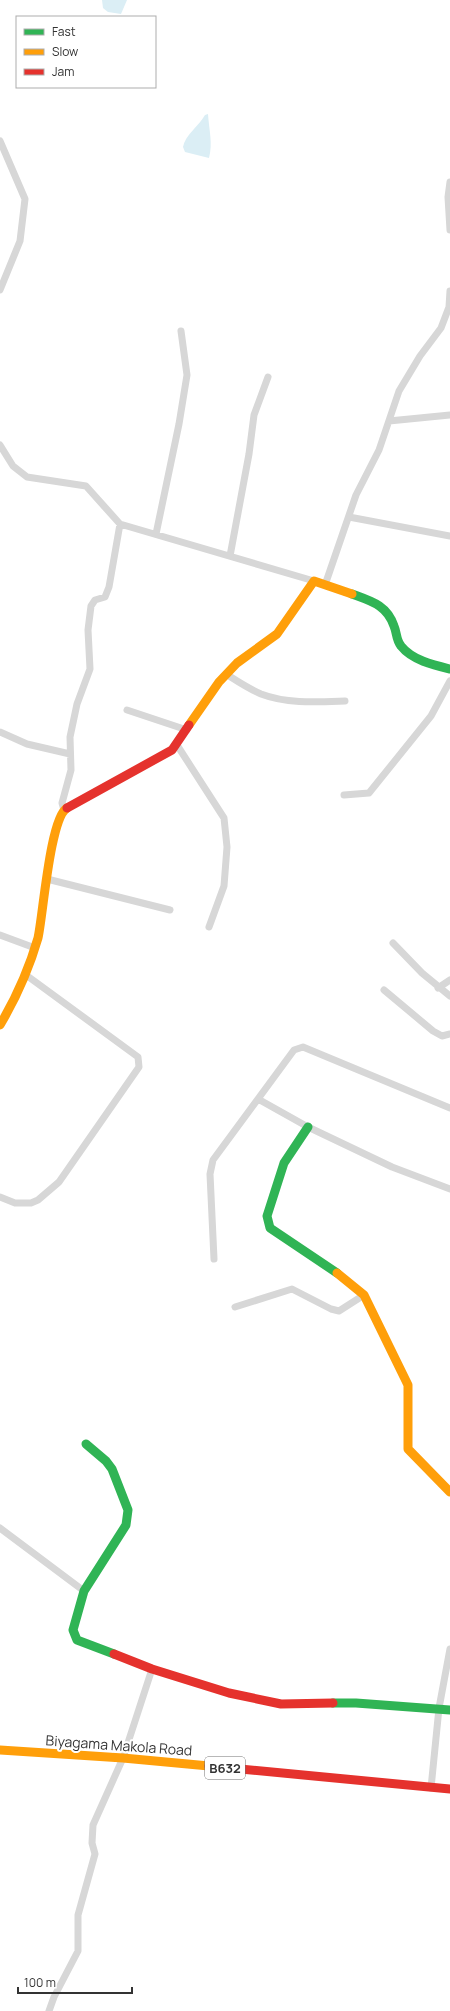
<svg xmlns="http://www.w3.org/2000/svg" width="450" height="2011" viewBox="0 0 450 2011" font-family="Manrope,sans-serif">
<rect width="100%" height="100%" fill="#fff"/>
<!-- water -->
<path fill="#dbeef5" d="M102,0H127L121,14L108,12L103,8Z
M208,114C209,130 213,143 209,158L185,152L183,147C185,135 199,126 205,115Z"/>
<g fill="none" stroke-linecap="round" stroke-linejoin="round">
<!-- street -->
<path stroke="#d7d7d7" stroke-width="7" d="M0,141L25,199L20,241L0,290
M450,182L448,197L450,230
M389,421L450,415
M0,445L13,466L27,477L86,486L120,524L314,581
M349,517L450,536
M156,534L179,424L187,375L181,331
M230,556L249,454L254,415L268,377
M325,585L356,495L379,450L399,391L420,356L441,328L449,307L450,291
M226,674C237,681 249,689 261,694C287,704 317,702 345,701
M127,710L187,730
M0,732L27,744L70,754
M177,745L224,818L227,847L224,886L209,927
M344,795L369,793L431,716L450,681
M64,810L62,803L71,770L70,737L77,704L90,669L88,630L91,606L95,600L105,597L109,587L120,524
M47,879L170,910
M0,935L35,948
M393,943L422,973L450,996
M438,988L450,980
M384,990L433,1031L442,1036L450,1034
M258,1099L308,1127L392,1167L450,1189
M0,1197L15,1203H31L38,1200L59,1182L139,1067L138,1057L26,975
M214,1259L210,1174L213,1160L294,1050L303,1047L450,1108
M235,1307L292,1289L331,1309L339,1311L364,1295
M0,1528L84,1591
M431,1788L439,1708L450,1649
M49,2011L54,1997L78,1951V1915L95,1854L92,1843L93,1825L123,1758L152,1669"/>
<!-- fast -->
<path stroke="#30b455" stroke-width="9" d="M352,594C371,601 387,605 394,626C397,633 396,640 401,646C412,660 433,665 450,669
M308,1127L284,1163L267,1216L270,1228L337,1273
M86,1444L106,1461L112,1469L128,1510L126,1525L84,1591L73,1630L77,1640L114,1654
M333,1703H356L450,1710"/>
<!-- slow -->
<path stroke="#ff9f0a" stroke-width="9" d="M189,725L219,682L237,663L277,634L314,581L352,594
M0,1025C16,998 29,969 38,938C43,916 50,818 67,808
M337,1273L364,1295L408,1385V1449L450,1492
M0,1750L123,1758L209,1766"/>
<!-- jam -->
<path stroke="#e5322d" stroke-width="9" d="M67,808L172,750L189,725
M114,1654L152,1669L229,1693L281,1704L333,1703
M209,1766L450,1789"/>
</g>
<g text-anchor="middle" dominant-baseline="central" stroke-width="4" stroke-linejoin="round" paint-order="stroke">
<!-- shield labels -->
<rect fill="#fff" stroke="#707070" stroke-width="1" x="205" y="1757" width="40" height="22" rx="3"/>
<g font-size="13" font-weight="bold" fill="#333">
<text x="225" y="1768">B632</text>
</g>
<!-- street labels -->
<g font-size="14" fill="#333" stroke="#fff">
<text transform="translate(119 1745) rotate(4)">Biyagama Makola Road</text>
</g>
</g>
<!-- legend -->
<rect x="16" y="16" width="140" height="72" fill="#ffffff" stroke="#adadad"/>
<rect x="24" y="29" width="20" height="6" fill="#30b455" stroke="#adadad"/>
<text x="52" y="36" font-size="12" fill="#333333">Fast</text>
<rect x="24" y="49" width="20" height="6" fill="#ff9f0a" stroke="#adadad"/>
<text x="52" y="56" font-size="12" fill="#333333">Slow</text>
<rect x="24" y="69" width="20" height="6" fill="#e5322d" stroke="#adadad"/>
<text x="52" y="76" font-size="12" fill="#333333">Jam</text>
<!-- scale -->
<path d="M18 1987v6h114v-6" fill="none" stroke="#333333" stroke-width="2"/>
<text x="24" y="1987" font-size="12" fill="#333333" stroke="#ffffff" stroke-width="3" paint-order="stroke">100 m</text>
</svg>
